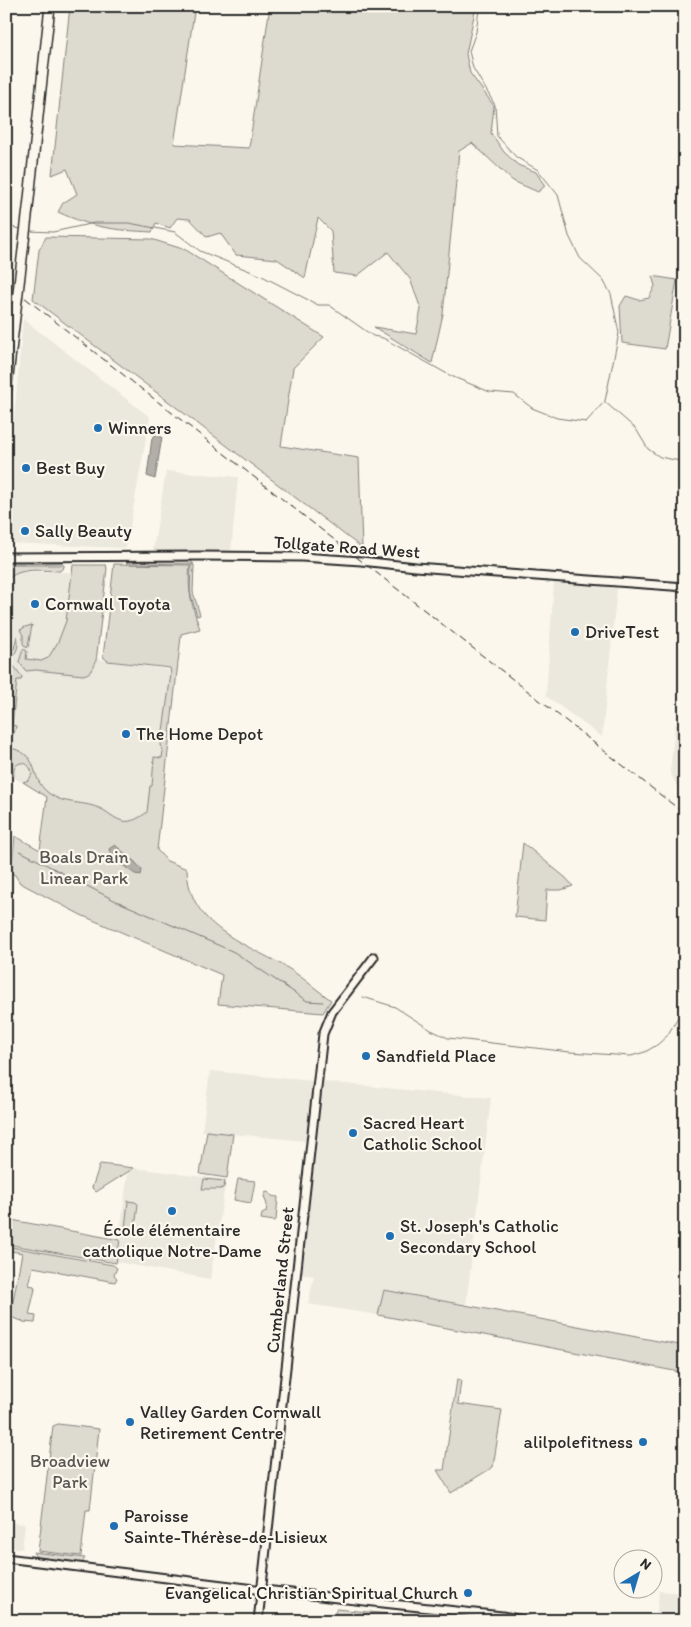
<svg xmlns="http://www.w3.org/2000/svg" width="691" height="1627" viewBox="0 0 691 1627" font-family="Itim,sans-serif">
<rect width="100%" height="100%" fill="#fbf7ec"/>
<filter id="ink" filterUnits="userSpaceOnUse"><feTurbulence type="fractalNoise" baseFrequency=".02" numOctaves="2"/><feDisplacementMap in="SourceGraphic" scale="10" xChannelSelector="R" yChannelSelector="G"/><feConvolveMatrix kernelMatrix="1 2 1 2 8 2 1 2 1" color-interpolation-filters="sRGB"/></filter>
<g filter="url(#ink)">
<!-- built -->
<path fill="#ebe8de" d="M23,319L150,417L126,548L6,543V509Z
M166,471L238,477L231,552L153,550Z
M6,572H79L67,671H91L92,658L176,671L157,850L151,857L6,773Z
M554,581L617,588L602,737L546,696Z
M675,725L685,726V796H682L670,772Z
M210,1071L491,1098L466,1305L384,1290L378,1315L308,1304L314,1276L302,1274L316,1142L202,1131Z
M134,1168L226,1180L210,1279L116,1262L128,1172Z
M6,1522L25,1524L22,1549L6,1547Z
M659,1591L685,1593V1621H656Z"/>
<!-- green -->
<path fill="#dddad0" stroke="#84827e" d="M70,6H195L174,144L249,148L270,6H476L466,54L470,73L494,106L491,133L504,152L518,165L536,172L545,186L538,192L513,181L472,143L459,151L443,314L432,363L374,327L416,334L421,309L410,279L388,252L357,276L334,273L331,231L318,218L305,278L277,259L236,255L220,233L207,237L190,219L177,218L170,228L156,223L152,232C114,230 93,228 58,212L63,203L77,194L67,169L52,175Z
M46,237L151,239L186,250L324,337L293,368L281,446L359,458L362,548L33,299L39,250Z
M652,276L677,280L665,349L622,343L620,306L626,296L639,300L649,298L655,286Z
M18,559V561H61L63,563L6,564V562Z
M188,559L194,564L126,563L130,560Z
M114,564L190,565C187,589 192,607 200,629L181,634V636L157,850L167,861L187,869C189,931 251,944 294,972C307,981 318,991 331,1000L323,1013L218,1004L222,975L81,915L20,883L15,875L11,873L15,836L40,850L47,797L23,782L29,780L32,774C30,758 11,760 14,776L6,771V747C41,753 29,774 45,790C62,806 80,800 99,808C107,811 114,819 123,821C131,823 141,817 147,812L150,786H152L154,757L162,758L163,751L161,745L171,674L170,668L108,661L103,657Z
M6,565H64V567L60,571C43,571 19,566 6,581Z
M73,565H106L107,568L97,653C96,663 94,673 83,675L36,670L26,671L19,662L23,649L27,651L26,659L41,661L48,658L58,642L66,621Z
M191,565H194L193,592L200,615L197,616L190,592Z
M32,625L28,647L27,648L23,644V635L20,630L25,627Z
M17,636C20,647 16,656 6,661V649H14Z
M14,666L22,677L21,680H17L12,725L16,726C15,732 14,737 6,737V670Z
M523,843L566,878L573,886L561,890H547L545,920L515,917Z
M207,1131L233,1134L227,1178L200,1174Z
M100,1164L134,1168L96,1192L92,1188Z
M204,1179L225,1181L224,1187L221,1189H202Z
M238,1179L255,1181L251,1203L234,1200Z
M266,1192L270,1193L272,1196L278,1197L276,1220L274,1221L261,1219L262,1214L266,1212L267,1205L264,1196Z
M128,1201L135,1202L138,1204L135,1229L125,1228Z
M6,1219L120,1240L116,1263L6,1244Z
M6,1246L113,1265L117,1268L114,1275L117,1278L115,1282L33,1267L29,1285L34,1286L35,1289L29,1315L36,1316L35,1323L23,1322L22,1320V1321L10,1317L22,1253L6,1250Z
M384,1290L685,1346V1373L378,1315Z
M457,1379L461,1380L458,1404L502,1410L493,1467L451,1493L437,1470H444Z
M58,1424L99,1429L90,1510H86L81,1556L38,1551L53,1426Z
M33,1552L85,1558L82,1563L36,1557Z
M336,1609L390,1614V1621H334Z"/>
<!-- water -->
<path fill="#b1afa7" stroke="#7b7a75" d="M156,435L162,437L155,479L147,476L152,438Z
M115,845L135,862L142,870L141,875L135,874L111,857L109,849Z"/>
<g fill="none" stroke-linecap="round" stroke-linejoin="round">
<!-- stream -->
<path stroke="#7b7a75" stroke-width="1" d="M6,226L21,229
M29,231L53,232L94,223H129L175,232L200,251L262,276L318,305H329L373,336L383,338L451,376L490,392L514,394L532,408L557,418L586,422L605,401L619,333L611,294L603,280L580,258L569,236L558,195L538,170L516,157L497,136L495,105L473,68L469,51L476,32L479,9L485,6
M605,402L636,429L648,449L660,457L685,462
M20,851L114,900L234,952L307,1001L323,1002
M363,997L395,1007L431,1030L448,1038L570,1052L631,1056L645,1052L657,1045L667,1036L685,1005"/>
<!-- minor casing -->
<g stroke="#2b2b2b" stroke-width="11">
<path id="minor" d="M6,557L199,556L302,557L361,561L416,567L685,587
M6,1558L255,1589L502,1616L528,1621
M258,1621L323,1034L332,1012L374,957"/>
</g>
<!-- major casing -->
<g stroke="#2b2b2b" stroke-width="12">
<path id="major" d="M28,208L50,6
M6,558L7,557"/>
</g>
<!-- minor -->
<use href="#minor" stroke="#fbf7ec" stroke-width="7"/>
<!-- major -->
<use href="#major" stroke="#fbf7ec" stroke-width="9"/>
<!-- rail -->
<path stroke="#2b2b2b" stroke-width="1" stroke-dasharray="8 4" stroke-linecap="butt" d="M6,283L685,814"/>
<!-- major-bridge casing -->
<g stroke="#2b2b2b" stroke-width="12" stroke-linecap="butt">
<path id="major-bridge" d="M6,393L28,208"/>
</g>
<!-- major-bridge -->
<use href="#major-bridge" stroke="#fbf7ec" stroke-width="9"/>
</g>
</g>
<!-- markers -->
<g fill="#1f6fb2" stroke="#fbf7ec" stroke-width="2">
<circle cx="98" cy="428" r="5"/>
<circle cx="26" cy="468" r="5"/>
<circle cx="25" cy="531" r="5"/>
<circle cx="35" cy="604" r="5"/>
<circle cx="575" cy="632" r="5"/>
<circle cx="126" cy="734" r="5"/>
<circle cx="366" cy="1056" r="5"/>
<circle cx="353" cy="1133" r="5"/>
<circle cx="172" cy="1211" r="5"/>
<circle cx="390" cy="1236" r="5"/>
<circle cx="130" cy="1422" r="5"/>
<circle cx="643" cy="1442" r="5"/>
<circle cx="114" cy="1526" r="5"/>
<circle cx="468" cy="1593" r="5"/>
</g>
<g text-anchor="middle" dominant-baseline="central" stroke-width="4.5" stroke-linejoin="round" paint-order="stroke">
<!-- poi labels -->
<g font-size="18" fill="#2b2b2b" stroke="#fbf7ec" text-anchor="start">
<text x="108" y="428">Winners</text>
<text x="36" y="468">Best Buy</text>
<text x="35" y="531">Sally Beauty</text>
<text x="45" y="604">Cornwall Toyota</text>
<text x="585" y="632">DriveTest</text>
<text x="136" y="734">The Home Depot</text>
<text x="376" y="1056">Sandfield Place</text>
<text x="363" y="1123">Sacred Heart<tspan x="363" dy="21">Catholic School</tspan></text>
<text x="400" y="1226">St. Joseph's Catholic<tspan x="400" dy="21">Secondary School</tspan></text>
<text x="172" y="1230" text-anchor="middle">École élémentaire<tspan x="172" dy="21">catholique Notre-Dame</tspan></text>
<text x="140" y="1412">Valley Garden Cornwall<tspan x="140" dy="21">Retirement Centre</tspan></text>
<text x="633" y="1442" text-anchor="end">alilpolefitness</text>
<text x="124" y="1516">Paroisse<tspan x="124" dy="21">Sainte-Thérèse-de-Lisieux</tspan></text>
<text x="458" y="1593" text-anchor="end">Evangelical Christian Spiritual Church</text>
</g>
<!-- street labels -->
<g font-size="18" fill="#2b2b2b" stroke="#fbf7ec">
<text transform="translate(347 547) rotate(4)">Tollgate Road West</text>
<text transform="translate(280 1280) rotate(-84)">Cumberland Street</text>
</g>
<!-- park labels -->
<g font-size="18" fill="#585754" stroke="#fbf7ec">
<text x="84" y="857">Boals Drain<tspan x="84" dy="21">Linear Park</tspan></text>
<text x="70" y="1461">Broadview<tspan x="70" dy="21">Park</tspan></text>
</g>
</g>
<!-- margin -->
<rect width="691" height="1627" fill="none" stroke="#fbf7ec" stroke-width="25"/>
<rect x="12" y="12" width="666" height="1602" fill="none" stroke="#2b2b2b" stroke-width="2" filter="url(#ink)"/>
<!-- north arrow -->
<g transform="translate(638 1574) rotate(38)"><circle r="24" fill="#fbf7ec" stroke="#a8a59f"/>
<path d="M0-4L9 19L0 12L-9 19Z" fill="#1f6fb2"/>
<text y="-8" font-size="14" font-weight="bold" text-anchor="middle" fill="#2b2b2b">N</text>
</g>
</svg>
